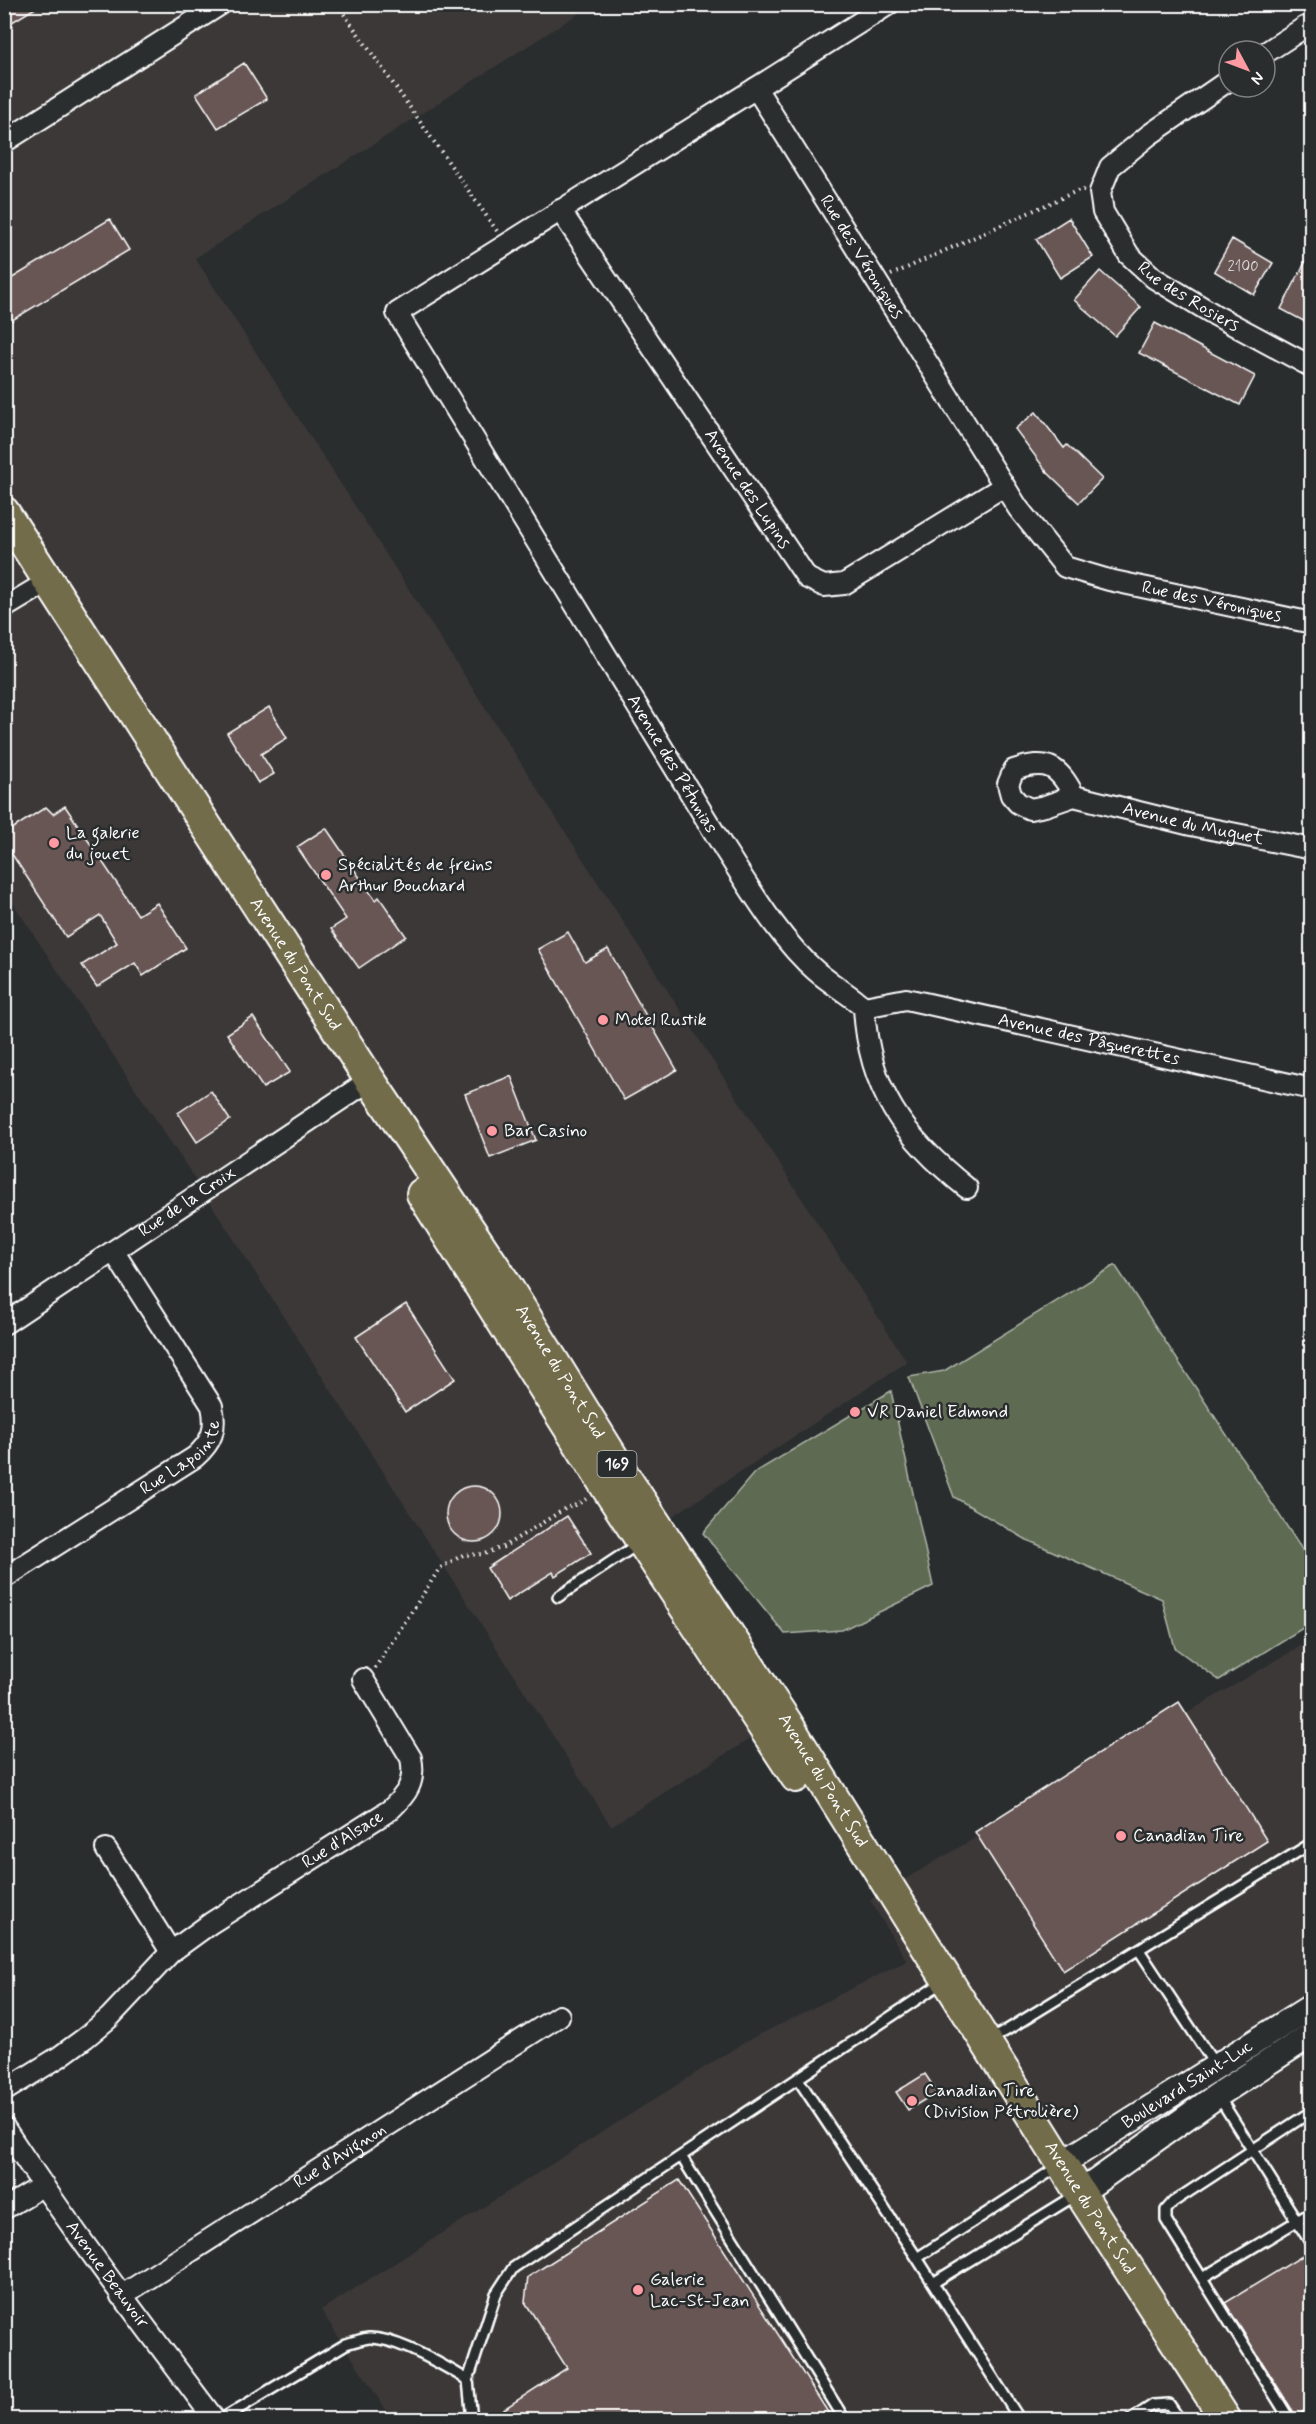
<svg xmlns="http://www.w3.org/2000/svg" width="1316" height="2424" viewBox="0 0 1316 2424" font-family="Mynerve,sans-serif">
<rect width="100%" height="100%" fill="#2a2d2e"/>
<filter id="ink" filterUnits="userSpaceOnUse"><feTurbulence type="fractalNoise" baseFrequency=".0167" numOctaves="2"/><feDisplacementMap in="SourceGraphic" scale="12" xChannelSelector="R" yChannelSelector="G"/><feConvolveMatrix kernelMatrix="1 2 1 2 8 2 1 2 1" color-interpolation-filters="sRGB"/></filter>
<g filter="url(#ink)">
<!-- built -->
<path fill="#3d3939" d="M4,5H592L195,258L907,1362L635,1541L756,1735L611,1826L197,1182L5,891Z
M1311,1640V2419H392L321,2310L745,2042L907,1961L870,1900Z"/>
<!-- green -->
<path fill="#5e6b53" stroke="#aeb5a9" stroke-width="1.5" d="M1115,1265L1311,1563V1623L1219,1680L1175,1648L1162,1599L1027,1540L954,1497L909,1377L944,1371Z
M891,1391L933,1586L842,1630L785,1634L703,1533L754,1473Z"/>
<!-- building -->
<path fill="#685654" stroke="#fff" stroke-width="1.5" d="M4,4H42L4,27Z
M244,63L267,99L218,128L196,94Z
M1069,218L1093,257L1060,278L1036,239Z
M110,219L129,250L4,325V283Z
M1232,239L1273,263L1254,295L1214,271Z
M1311,251V325L1281,309Z
M1100,271L1141,307L1115,336L1074,300Z
M1155,323L1255,376L1240,405L1139,353Z
M1036,412L1064,448L1067,445L1102,479L1079,503L1047,472L1015,429Z
M269,707L287,738L261,754L274,774L258,783L227,733Z
M65,806L138,915L157,903L186,948L143,976L135,963L97,987L82,965L117,943L100,915L66,937L4,842V834L46,807L53,814Z
M326,828L375,900L379,897L406,936L359,968L331,929L346,919L297,847Z
M568,932L585,962L608,949L677,1070L624,1100L538,949Z
M253,1017L290,1072L263,1088L227,1034Z
M511,1076L536,1140L490,1158L465,1094Z
M211,1091L230,1120L197,1142L178,1113Z
M406,1304L455,1379L405,1412L356,1337Z
M446 1514a28 28 0 1 1 56 0a28 28 0 1 1-56 0Z
M567,1516L591,1553L555,1576L553,1572L507,1601L487,1568Z
M1179,1702L1267,1841L1063,1971L975,1832Z
M925,2074L937,2092L908,2110L896,2092Z
M679,2180L833,2420H487L567,2368L525,2302L528,2277Z
M1307,2253L1311,2261V2407L1296,2416L1225,2303Z"/>
<g fill="none" stroke-linecap="round" stroke-linejoin="round">
<!-- service casing -->
<g stroke="#fff" stroke-width="14">
<path id="service" d="M558,1597L638,1544
M1139,1950L1215,2065
M989,2041L1312,1843
M798,2079L917,2258L1020,2420
M1219,2097L1312,2245
M917,2258L1059,2166
M1202,2278L1312,2212
M933,2283L1076,2195
M468,2380L496,2294L513,2268L681,2156
M220,2420L346,2344C353,2342 361,2339 369,2338C395,2337 445,2366 468,2380L472,2420
M845,2420L681,2156L943,1982
M1130,2420L1153,2405L1169,2404L1180,2420
M1290,2420L1166,2220V2210L1173,2202L1312,2111
M1302,2420L1312,2414"/>
</g>
<!-- minor casing -->
<g stroke="#fff" stroke-width="24">
<g id="minor">
<path d="M1265,53L1305,27H1312"/>
<path id="s1" d="M1229,80L1149,135L1110,167L1100,192L1103,212L1129,255L1154,278L1215,315L1312,367"/>
<path d="M756,88L889,4"/>
<path d="M4,142L221,4"/>
<path id="s2" d="M560,210L807,578L824,586L844,584L1004,486"/>
<path d="M4,608L49,581"/>
<path id="s3" d="M1074,796C1058,765 1047,759 1014,770L1008,784L1011,795L1018,803L1030,809L1045,806L1074,796L1191,825L1312,849"/>
<path id="s4" d="M864,1007L906,999L1312,1089"/>
<path id="s5" d="M967,1188C904,1138 868,1089 864,1007C849,994 831,984 816,971C780,940 751,890 725,850L397,313L756,88L1018,508L1065,567L1109,580L1312,623"/>
<path id="s6" d="M4,1324L370,1080"/>
<path id="s7" d="M4,1578L195,1457C212,1442 217,1429 212,1406L114,1252"/>
<path d="M106,1849L171,1952"/>
<path id="s8" d="M4,2091L59,2057L85,2038L109,2018L171,1952L211,1923L390,1810C407,1794 416,1782 411,1758L363,1679"/>
<path id="s9" d="M4,2127C70,2228 143,2324 215,2420"/>
<path d="M4,2209L42,2186"/>
<path id="s10" d="M121,2296L559,2016"/>
</g>
</g>
<!-- tertiary casing -->
<g stroke="#fff" stroke-width="28">
<g id="tertiary">
<path id="s11" d="M1063,2163L1312,2006"/>
<path d="M1080,2193L1218,2095L1312,2034"/>
</g>
</g>
<!-- primary casing -->
<g stroke="#fff" stroke-width="34">
<g id="primary">
<path id="s12" d="M4,512L370,1080L498,1272L625,1477L785,1720L1080,2193L1226,2420"/>
<path d="M422,1194L608,1490L796,1777"/>
</g>
</g>
<!-- path -->
<path stroke="#fff" stroke-width="4" stroke-dasharray="1.5 4.5" stroke-linecap="butt" d="M337,4L497,231
M891,275L1079,190H1085
M375,1668L440,1568L463,1555L484,1554L503,1547L568,1507L574,1506L586,1499"/>
<!-- service -->
<use href="#service" stroke="#2a2d2e" stroke-width="9"/>
<!-- minor -->
<use href="#minor" stroke="#2a2d2e" stroke-width="20"/>
<!-- tertiary -->
<use href="#tertiary" stroke="#2a2d2e" stroke-width="24"/>
<!-- primary -->
<use href="#primary" stroke="#736c4b" stroke-width="30"/>
</g>
</g>
<!-- markers -->
<g fill="#ff9aa2" stroke="#2a2d2e" stroke-width="2">
<circle cx="54" cy="843" r="6"/>
<circle cx="326" cy="875" r="6"/>
<circle cx="603" cy="1020" r="6"/>
<circle cx="492" cy="1131" r="6"/>
<circle cx="855" cy="1412" r="6"/>
<circle cx="1121" cy="1836" r="6"/>
<circle cx="912" cy="2101" r="6"/>
<circle cx="638" cy="2290" r="6"/>
</g>
<g text-anchor="middle" dominant-baseline="central" stroke-width="5" stroke-linejoin="round" paint-order="stroke">
<!-- number labels -->
<g font-size="15" fill="#d9d5d4">
<text x="1243" y="267">2100</text>
</g>
<!-- shield labels -->
<rect fill="#2a2d2e" stroke="#bfc0c0" stroke-width="1.5" x="597.5" y="1451" width="39" height="26" rx="4.5"/>
<g font-size="16" font-weight="bold" fill="#fff">
<text x="617" y="1464">169</text>
</g>
<!-- street labels -->
<g font-size="18" fill="#fff" stroke="#2a2d2e">
<text stroke="none"><textPath href="#s5" startOffset="1680">Rue des Véroniques</textPath></text>
<text stroke="none"><textPath href="#s1" startOffset="318">Rue des Rosiers</textPath></text>
<text stroke="none"><textPath href="#s2" startOffset="336">Avenue des Lupins</textPath></text>
<text stroke="none"><textPath href="#s5" startOffset="2202">Rue des Véroniques</textPath></text>
<text transform="translate(672 764) rotate(59)">Avenue des Pétunias</text>
<text stroke="none"><textPath href="#s3" startOffset="294">Avenue du Muguet</textPath></text>
<text stroke="none"><textPath href="#s12" startOffset="538">Avenue du Pont Sud</textPath></text>
<text stroke="none"><textPath href="#s4" startOffset="230">Avenue des Pâquerettes</textPath></text>
<text stroke="none"><textPath href="#s6" startOffset="220">Rue de la Croix</textPath></text>
<text stroke="none"><textPath href="#s12" startOffset="1024">Avenue du Pont Sud</textPath></text>
<text stroke="none"><textPath href="#s7" startOffset="216">Rue Lapointe</textPath></text>
<text stroke="none"><textPath href="#s12" startOffset="1510">Avenue du Pont Sud</textPath></text>
<text stroke="none"><textPath href="#s8" startOffset="424">Rue d'Alsace</textPath></text>
<text stroke="none"><textPath href="#s11" startOffset="147">Boulevard Saint-Luc</textPath></text>
<text stroke="none"><textPath href="#s10" startOffset="260">Rue d'Avignon</textPath></text>
<text stroke="none"><textPath href="#s12" startOffset="2014">Avenue du Pont Sud</textPath></text>
<text stroke="none"><textPath href="#s9" startOffset="180">Avenue Beauvoir</textPath></text>
</g>
<!-- poi labels -->
<g font-size="18" fill="#fff" stroke="#2a2d2e" text-anchor="start">
<text x="66" y="833">La galerie<tspan x="66" dy="21">du jouet</tspan></text>
<text x="338" y="865">Spécialités de freins<tspan x="338" dy="21">Arthur Bouchard</tspan></text>
<text x="615" y="1020">Motel Rustik</text>
<text x="504" y="1131">Bar Casino</text>
<text x="867" y="1412">VR Daniel Edmond</text>
<text x="1133" y="1836">Canadian Tire</text>
<text x="924" y="2091">Canadian Tire<tspan x="924" dy="21">(Division Pétrolière)</tspan></text>
<text x="650" y="2280">Galerie<tspan x="650" dy="21">Lac-St-Jean</tspan></text>
</g>
</g>
<!-- margin -->
<rect width="1316" height="2424" fill="none" stroke="#2a2d2e" stroke-width="24"/>
<rect x="12" y="12" width="1292" height="2400" fill="none" stroke="#fff" stroke-width="2" filter="url(#ink)"/>
<!-- north arrow -->
<g transform="translate(1247 69) rotate(131)"><circle r="28" fill="#2a2d2e" stroke="#7f8182" stroke-width="1.5"/>
<path d="M0-4.5L10 22L0 15L-10 22Z" fill="#ff9aa2"/>
<text y="-9" font-size="16" font-weight="bold" text-anchor="middle" fill="#ffffff">N</text>
</g>
</svg>
